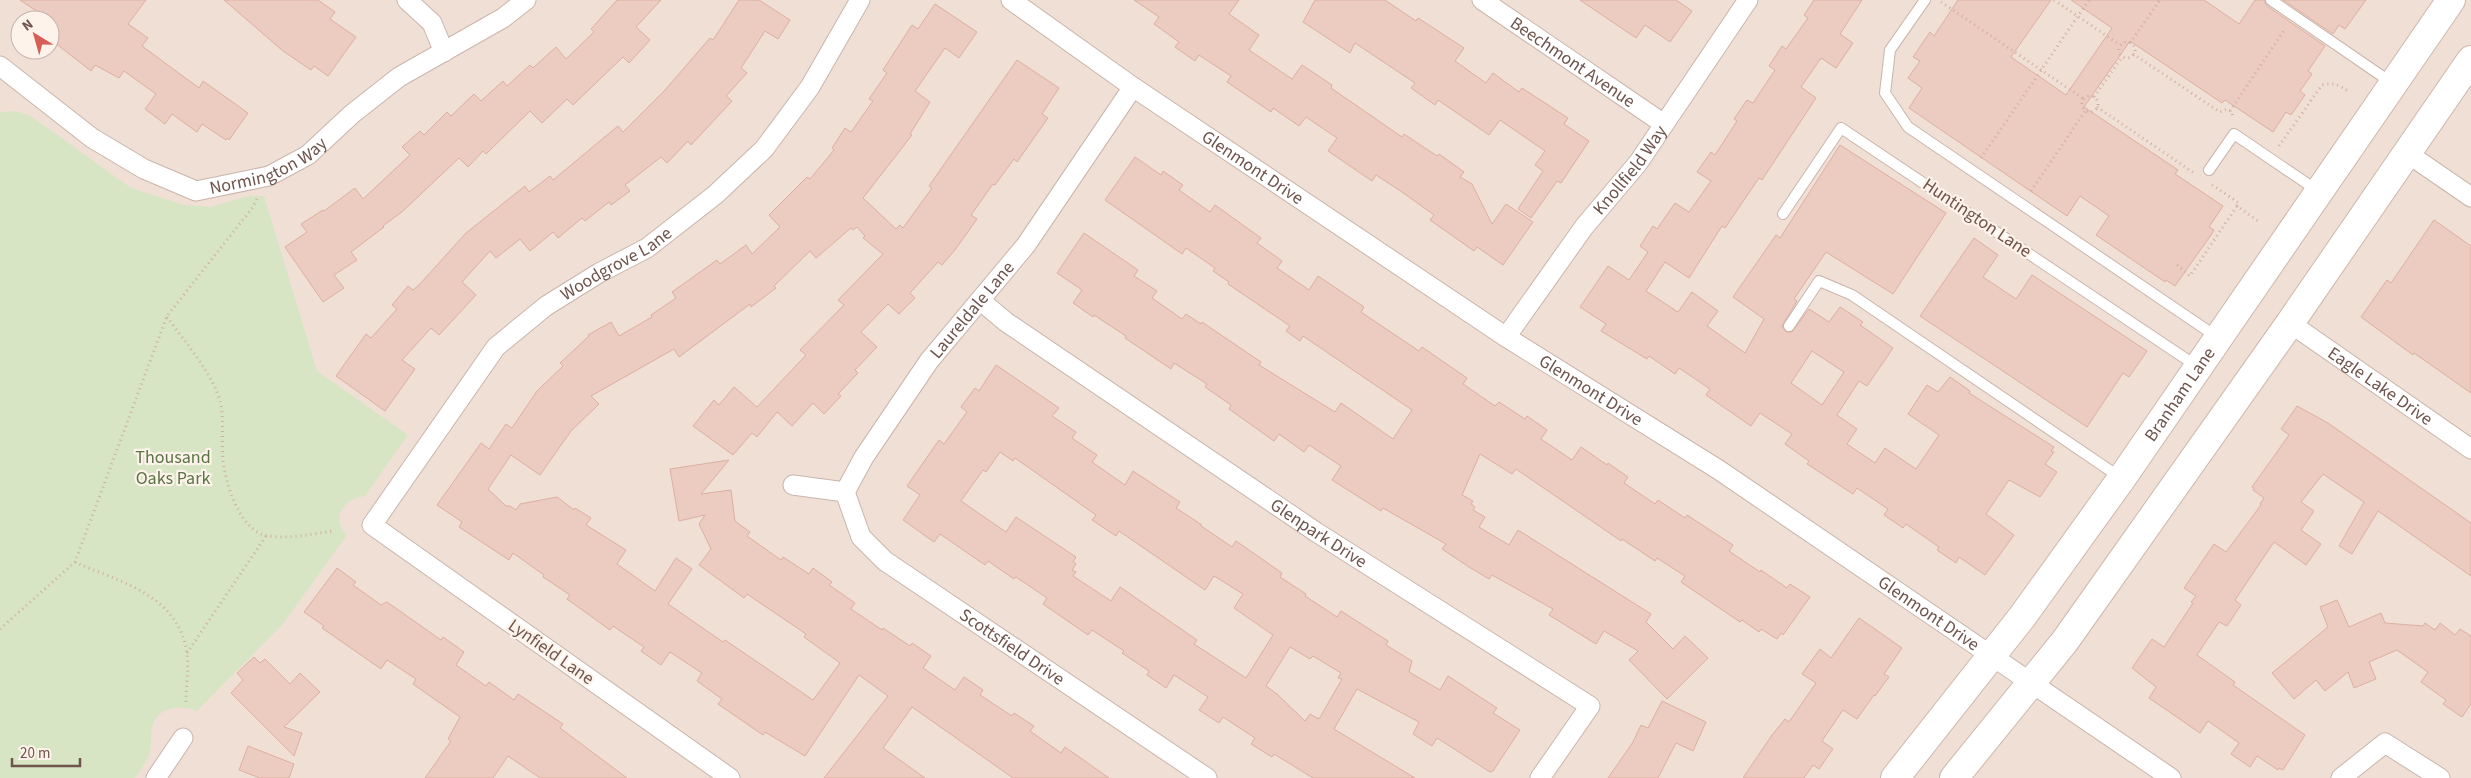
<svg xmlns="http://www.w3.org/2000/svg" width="2471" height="778" viewBox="0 0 2471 778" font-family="'Source Sans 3',sans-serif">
<rect width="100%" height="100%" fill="#faeee5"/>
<!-- residential -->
<path fill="#f0dfd4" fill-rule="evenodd" d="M0,0H2471V778H0ZM20,20H50V50H20Z"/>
<!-- green -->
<path fill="#d7e5c5" d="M9,111L20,112L32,117L131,188L184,205L211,207L248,196H264L317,371L408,435L365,496C343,499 330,518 347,535L282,625L197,711C180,705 157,706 152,728C150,735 152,743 150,751C148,761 141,769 135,778H0V113Z"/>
<!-- building -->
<path fill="#eccbc0" stroke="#ddafa2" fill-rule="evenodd" d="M20,0H146L128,24L148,38L142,46L199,88L203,81L248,113L229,140L227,138L226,140L202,124L197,132L172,114L165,124L145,109L156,94L124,71L119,78L95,65L91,71L50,39V20Z
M224,0H318L335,12L330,19L356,37L328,76L314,66L311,70L283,51Z
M617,0H661L636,27L650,40L629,63L623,57L573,105L567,99L542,123L530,111L486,154L483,151L468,167L459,158L403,211L383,226L384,227L351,252L357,260L334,275L344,288L323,302L285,247L307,232L301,224L323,210L324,211L355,188L363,199L410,155L402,147L420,131L424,135L447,112L451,116L474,94L481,101L503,81L507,86L530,65L533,68L556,47L566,59L594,32L591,29Z
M739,0H759L790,20L778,39L765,31L741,68L747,73L726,96L732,101L691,145L688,141L667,163L661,157L625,185L630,191L611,205L609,202L585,221L582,218L558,238L553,232L530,251L520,239L496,258L490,251L462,282L476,295L439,335L431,328L402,360L415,369L385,411L336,376L366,334L371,338L397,309L392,305L408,286L413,290L419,285L466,233L525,186L529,192L550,176L553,180L618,126L623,132L665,90L710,38L713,40Z
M1134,0H1239L1229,14L1259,35L1249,50L1292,79L1302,65L1332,85L1331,88L1402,137L1404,134L1437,156L1439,154L1464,172L1460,177L1472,184L1492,224L1506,204L1533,222L1503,265L1477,247L1474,251L1430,220L1434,215L1402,192L1376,175L1372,181L1328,151L1337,138L1306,117L1299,126L1273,108L1271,112L1227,82L1231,76L1199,55L1195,61L1175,47L1179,42L1154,24L1159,17Z
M1315,0H1385L1416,21L1418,18L1464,48L1455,61L1486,83L1493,73L1519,92L1522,88L1568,118L1564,124L1589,141L1561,183L1557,181L1531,218L1518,209L1543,171L1535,165L1545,151L1500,120L1489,135L1438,100L1435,105L1411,88L1415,83L1355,43L1350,53L1303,22Z
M1580,0H1676L1692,11L1670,42L1645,25L1636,38Z
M1814,0H1862L1840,34L1853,43L1836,68L1821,58L1801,87L1816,98L1762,180L1759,178L1725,228L1722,226L1689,278L1665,262L1646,291L1678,312L1692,292L1718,311L1707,326L1745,353L1764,319L1733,297L1776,235L1780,238L1840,145L1946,213L1893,294L1826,252L1794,299L1797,301L1782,326L1786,332H1792L1809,309L1829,322L1840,307L1863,322L1860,325L1893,348L1867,386L1859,381L1837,415L1857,429L1847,444L1875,463L1885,448L1916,469L1939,435L1908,414L1927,385L1938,392L1950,377L1970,391L1969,393L2054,447L2051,451L2054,452L2045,464L2057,472L2040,497L2009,480L1986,514L2014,535L1985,575L1959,557L1956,563L1937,550L1939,547L1906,524L1903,528L1884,515L1888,509L1857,488L1853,494L1807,464L1809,461L1785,444L1792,434L1760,413L1751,426L1706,395L1710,389L1679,368L1675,374L1649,356L1647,359L1601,331L1606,324L1580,307L1608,266L1629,280L1648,252L1640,246L1653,226L1657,229L1675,203L1689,212L1711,181L1697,172L1711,152L1715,155L1737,121L1734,119L1747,100L1753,103L1775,70L1769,66L1782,46L1786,49L1808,18L1804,15ZM1812,351L1844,372L1822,405L1791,383Z
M1958,0H2051L2011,57L2066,95L2112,28L2071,0H2204L2239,24L2255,0H2264L2267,6L2325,46L2308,71L2312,74L2300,91L2305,95L2291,115L2286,112L2273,132L2225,100L2222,103L2130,41L2084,107L2178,170L2175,174L2223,206L2209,227L2214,230L2211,235L2175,286L2166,280L2165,282L2096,235L2109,216L2080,196L2067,216L1909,108L1922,88L1908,78L1920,61L1913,57L1930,32L1934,36Z
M2283,0H2366L2345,29L2339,25L2333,34Z
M935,4L977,32L959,58L945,48L915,91L930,102L910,134L912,135L863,198L896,229L900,225L903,228L932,188L929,186L1017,60L1059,88L1042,114L1048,118L1017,162L1014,159L995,185L993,184L971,215L977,219L955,250L942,265L938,262L910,293L915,298L899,314L888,304L861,332L877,347L855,370L858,373L838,394L841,396L824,414L813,403L792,426L777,412L757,437L752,433L733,455L693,426L714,400L719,405L734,387L757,407L806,355L800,350L844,305L838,300L883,254L863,238L865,236L857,227L853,230L851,228L816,258L810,251L774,286L776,288L751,307L750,304L679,357L674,349L591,396L599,404L571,431L540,475L511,455L488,489L506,506H510L516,510L520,504L557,497L574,510L575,508L591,518L586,525L626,550L617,564L655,591L676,558L692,569L668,604L723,642L725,640L813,700L840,663L804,637L806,634L747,594L744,598L699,565L711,549L699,524L705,515L679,521L670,469L729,460L701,494L731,490L735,521L750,532L747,536L781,560L783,557L809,574L813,568L832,582L829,585L855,603L851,609L882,630L883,628L910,646L912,643L931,656L923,668L955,690L964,677L983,690L980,695L1012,716L1014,713L1034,726L1030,731L1061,753L1065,747L1109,778H1013L912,707L883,748L925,778H824L888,696L859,675L805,756L765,732L763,735L718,704L722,699L697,681L702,673L670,652L661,665L641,651L644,647L613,626L610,630L567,599L570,595L543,577L544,575L513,553L509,560L459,527L462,522L437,505L481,443L489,449L506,424L512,428L537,391L563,366L560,363L589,336L588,335L611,322L619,336L652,317L651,315L676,298L672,292L717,260L720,264L746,245L752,254L780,227L769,215L807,177L810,179L834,150L832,148L845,128L851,132L873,101L869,99L887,73L883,70L899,45L912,25L918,29Z
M1135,157L1161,175L1163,171L1183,185L1179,190L1210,212L1215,205L1261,238L1257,243L1282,261L1277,268L1309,290L1318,276L1364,307L1361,312L1419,351L1422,347L1467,378L1463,384L1495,406L1499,402L1525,419L1527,416L1547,430L1541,439L1572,460L1581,447L1607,465L1608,463L1628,477L1624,483L1655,504L1658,500L1685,518L1687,515L1733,545L1729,551L1760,572L1761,570L1787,588L1790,584L1810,597L1783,635L1781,633L1777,639L1761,629L1759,632L1742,620L1740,622L1681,582L1685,576L1657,558L1655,561L1622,539L1621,541L1516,469L1512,474L1480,454L1462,495L1473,501L1471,504L1475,507L1473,510L1485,517L1479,527L1509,545L1518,530L1651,614L1646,622L1673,649L1685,636L1708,658L1667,699L1629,660L1638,651L1604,631L1596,644L1549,615L1553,609L1492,575L1489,579L1469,567L1442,549L1446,544L1383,508L1381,511L1332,480L1341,466L1309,445L1304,452L1279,434L1274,441L1229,409L1231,405L1205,387L1207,384L1174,363L1171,369L1125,338L1126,336L1094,315L1093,317L1073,303L1082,290L1057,273L1084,233L1138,270L1134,276L1157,291L1152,298L1182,319L1186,314L1201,324L1202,322L1261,362L1259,365L1335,412L1341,403L1393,439L1412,410L1303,336L1300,341L1286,331L1290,326L1228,284L1229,282L1213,271L1215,268L1186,248L1182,254L1105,200Z
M2434,220L2471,246V393L2414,353L2413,355L2361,317L2387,280L2391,283Z
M1974,238L1998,255L1983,277L2016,299L2032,275L2147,351L2129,377L2123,373L2087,427L1920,316Z
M996,365L1059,408L1052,416L1076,432L1072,438L1097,455L1092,462L1125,485L1133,471L1180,502L1176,508L1202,525L1201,526L1232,547L1236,541L1282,573L1280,577L1306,594L1305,596L1337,617L1341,611L1388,641L1386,645L1412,661L1409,672L1440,690L1448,676L1497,708L1493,713L1520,730L1493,771L1490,772L1437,738L1432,746L1413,734L1419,722L1357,689L1334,729L1415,778H1313L1274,754L1272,757L1251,744L1255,738L1223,717L1219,723L1199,710L1208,697L1174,675L1166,688L1147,675L1149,671L1122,653L1124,651L1092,630L1088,635L1043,604L1047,598L1016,577L1014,579L988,561L985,565L940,534L934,542L903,520L920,495L907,486L939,440L944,444L967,412L961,407L975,388L979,391ZM1000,452L1013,461L1015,458L1096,515L1092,520L1116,536L1119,531L1205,590L1214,576L1243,594L1234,608L1273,635L1246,678L1194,644L1197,640L1120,587L1111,601L1073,576L1076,572L1072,570L1076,564L1073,562L1076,557L1016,517L1006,532L961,501L983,470L986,472ZM1290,647L1310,659L1313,656L1341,673L1338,678L1342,679L1319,719L1310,714L1305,721L1277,694L1266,686Z
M2297,406L2328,423L2471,523V576L2378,511L2352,554L2339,546L2364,502L2323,474L2301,502L2314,511L2301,530L2321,544L2306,565L2274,542L2235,600L2241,605L2227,626L2219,622L2197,655L2235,682L2233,685L2305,735L2283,770L2279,768L2278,770L2257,756L2250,767L2231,754L2239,743L2208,721L2200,733L2149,698L2156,687L2132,668L2152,639L2164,647L2193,603L2191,602L2196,596L2184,588L2214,544L2226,552L2261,505L2260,504L2264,498L2253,490L2254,488L2252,487L2289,435L2281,429Z
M337,568L356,582L353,585L381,605L387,602L441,640L443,637L464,652L456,665L486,686L489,682L514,700L518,694L563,724L560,728L627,778H540L508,756L493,778H425L451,741L448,739L460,717L413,684L416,679L387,660L381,669L322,628L324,626L304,612Z
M2337,600L2349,627L2381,613L2385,623L2423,626L2425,623L2435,630L2440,623L2455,635L2460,629L2471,636V704L2462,717L2443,704L2446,700L2421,682L2428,672L2397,650L2369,662L2376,679L2354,688L2348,672L2325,691L2316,680L2294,699L2272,673L2328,627L2320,607Z
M1859,618L1902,648L1884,674L1889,677L1875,696L1874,695L1857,719L1843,710L1822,741L1833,749L1819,769L1813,765L1804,778H1743L1772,735L1785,719L1789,722L1816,683L1802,674L1820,649L1831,658Z
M254,657L260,663L265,659L290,684L300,673L320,692L284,727L302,733L294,756L231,693L243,680L237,673Z
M1662,701L1706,722L1693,751L1676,743L1658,778H1608L1633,742L1641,725L1648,728Z
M248,746L294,764L289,778H260L239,770Z"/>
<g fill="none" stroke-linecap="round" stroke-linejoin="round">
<!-- lane casing -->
<g stroke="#c9b5ac" stroke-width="12">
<path id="lane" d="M1925,0L1890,50L1885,93L1908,127L2217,337
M2271,0L2392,83
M2209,170L2234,134L2318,191
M1783,214L1841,128L2198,367
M1789,326L1819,281L1852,295L2121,478"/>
</g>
<!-- street casing -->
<g stroke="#c9b5ac" stroke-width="21">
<g id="street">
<path d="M407,0L432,23L444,52"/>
<path id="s1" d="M1011,0L1133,87L1506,337L1719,470L2171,778"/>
<path id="s2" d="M1482,0L1664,124"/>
<path id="s3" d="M0,66L92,138L144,169L196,191L269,176L308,155L352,114L399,77L503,18L526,0"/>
<path d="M2407,153L2471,197"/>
<path id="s4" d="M981,301L1006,322L1316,532L1590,706L1540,778"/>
<path id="s5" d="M2290,323L2471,449"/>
<path id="s6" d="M1506,337L1584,227L1638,163L1748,0"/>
<path id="s7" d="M793,485L845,492L864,457L929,361L1026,245L1133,87"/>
<path id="s8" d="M845,492L861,537L885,561L1207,778"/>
<path d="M156,778L183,738"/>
<path id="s9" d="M730,778L372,525L496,347L546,306L599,273L647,248L715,195L764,149L810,87L860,0"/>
<path d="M2341,778L2385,743L2440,778"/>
</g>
</g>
<!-- secondary casing -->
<g stroke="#ceb7ad" stroke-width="30">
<g id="secondary">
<path id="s10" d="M1895,778L2022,617L2122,478L2451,0"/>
<path d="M1954,778L2065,641L2290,323L2471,60"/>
</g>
</g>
<!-- path -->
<path stroke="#d0aea3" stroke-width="3" stroke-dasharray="1 4" stroke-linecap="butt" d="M2054,0L2120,45
M1941,2L2084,99
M2119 50a8 8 0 1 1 16 0a8 8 0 1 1-16 0Z
M2130,43L2160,0
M2133,54L2220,112L2227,109L2232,112L2233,118
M2082 104a8 8 0 1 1 16 0a8 8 0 1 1-16 0Z
M2094,97L2122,57
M2097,107L2194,173
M2230,111L2285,29
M2279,146L2322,85C2333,82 2339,85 2348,91
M1981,158L2089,0
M2212,185L2239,203L2237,206L2258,221
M2031,191L2086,110
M2177,265L2190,276L2237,206
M167,317C184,341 215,376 221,405C224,423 221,441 223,459C225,483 240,533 269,536C290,539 312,534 333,531
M75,562C121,583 178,594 187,653C189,669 186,687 186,703
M0,629L75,562L167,316L253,207L257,199
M187,653L266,536"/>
<!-- lane -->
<use href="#lane" stroke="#fff" stroke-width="10"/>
<!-- street -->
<use href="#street" stroke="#fff" stroke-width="19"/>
<!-- secondary -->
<use href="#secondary" stroke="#fff" stroke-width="28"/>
</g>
<g text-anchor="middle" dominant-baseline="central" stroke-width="4.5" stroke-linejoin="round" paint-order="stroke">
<!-- street labels -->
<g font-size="18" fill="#6f544d" stroke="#fdf3eb">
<text stroke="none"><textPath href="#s2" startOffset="110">Beechmont Avenue</textPath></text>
<text stroke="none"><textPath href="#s3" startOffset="311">Normington Way</textPath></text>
<text stroke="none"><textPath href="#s1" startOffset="294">Glenmont Drive</textPath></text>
<text stroke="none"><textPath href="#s6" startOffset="208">Knollfield Way</textPath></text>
<text transform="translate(1977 218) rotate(34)">Huntington Lane</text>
<text stroke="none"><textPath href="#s9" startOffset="802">Woodgrove Lane</textPath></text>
<text stroke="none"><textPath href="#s7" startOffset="275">Laureldale Lane</textPath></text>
<text stroke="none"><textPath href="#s5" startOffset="110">Eagle Lake Drive</textPath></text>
<text stroke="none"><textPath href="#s1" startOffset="699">Glenmont Drive</textPath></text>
<text stroke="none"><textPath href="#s10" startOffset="478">Branham Lane</textPath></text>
<text stroke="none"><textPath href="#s4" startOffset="410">Glenpark Drive</textPath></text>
<text stroke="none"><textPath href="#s1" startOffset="1104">Glenmont Drive</textPath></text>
<text stroke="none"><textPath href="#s8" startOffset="235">Scottsfield Drive</textPath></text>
<text transform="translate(551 652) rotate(35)">Lynfield Lane</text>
</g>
<!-- park labels -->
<g font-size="18" fill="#5b7446" stroke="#fdf3eb">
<text x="173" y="457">Thousand<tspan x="173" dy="21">Oaks Park</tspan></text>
</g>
</g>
<!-- north arrow -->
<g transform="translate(35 35) rotate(323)"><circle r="24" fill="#fdf3eb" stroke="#c4b3ac"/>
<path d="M0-4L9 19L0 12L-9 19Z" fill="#d66057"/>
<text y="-8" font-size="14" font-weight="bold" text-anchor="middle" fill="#6f544d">N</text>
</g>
<!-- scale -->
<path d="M12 758v8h68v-8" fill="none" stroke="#6f544d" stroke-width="2.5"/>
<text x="20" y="758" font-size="15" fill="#6f544d" stroke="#fdf3eb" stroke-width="4" paint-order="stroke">20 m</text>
</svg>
